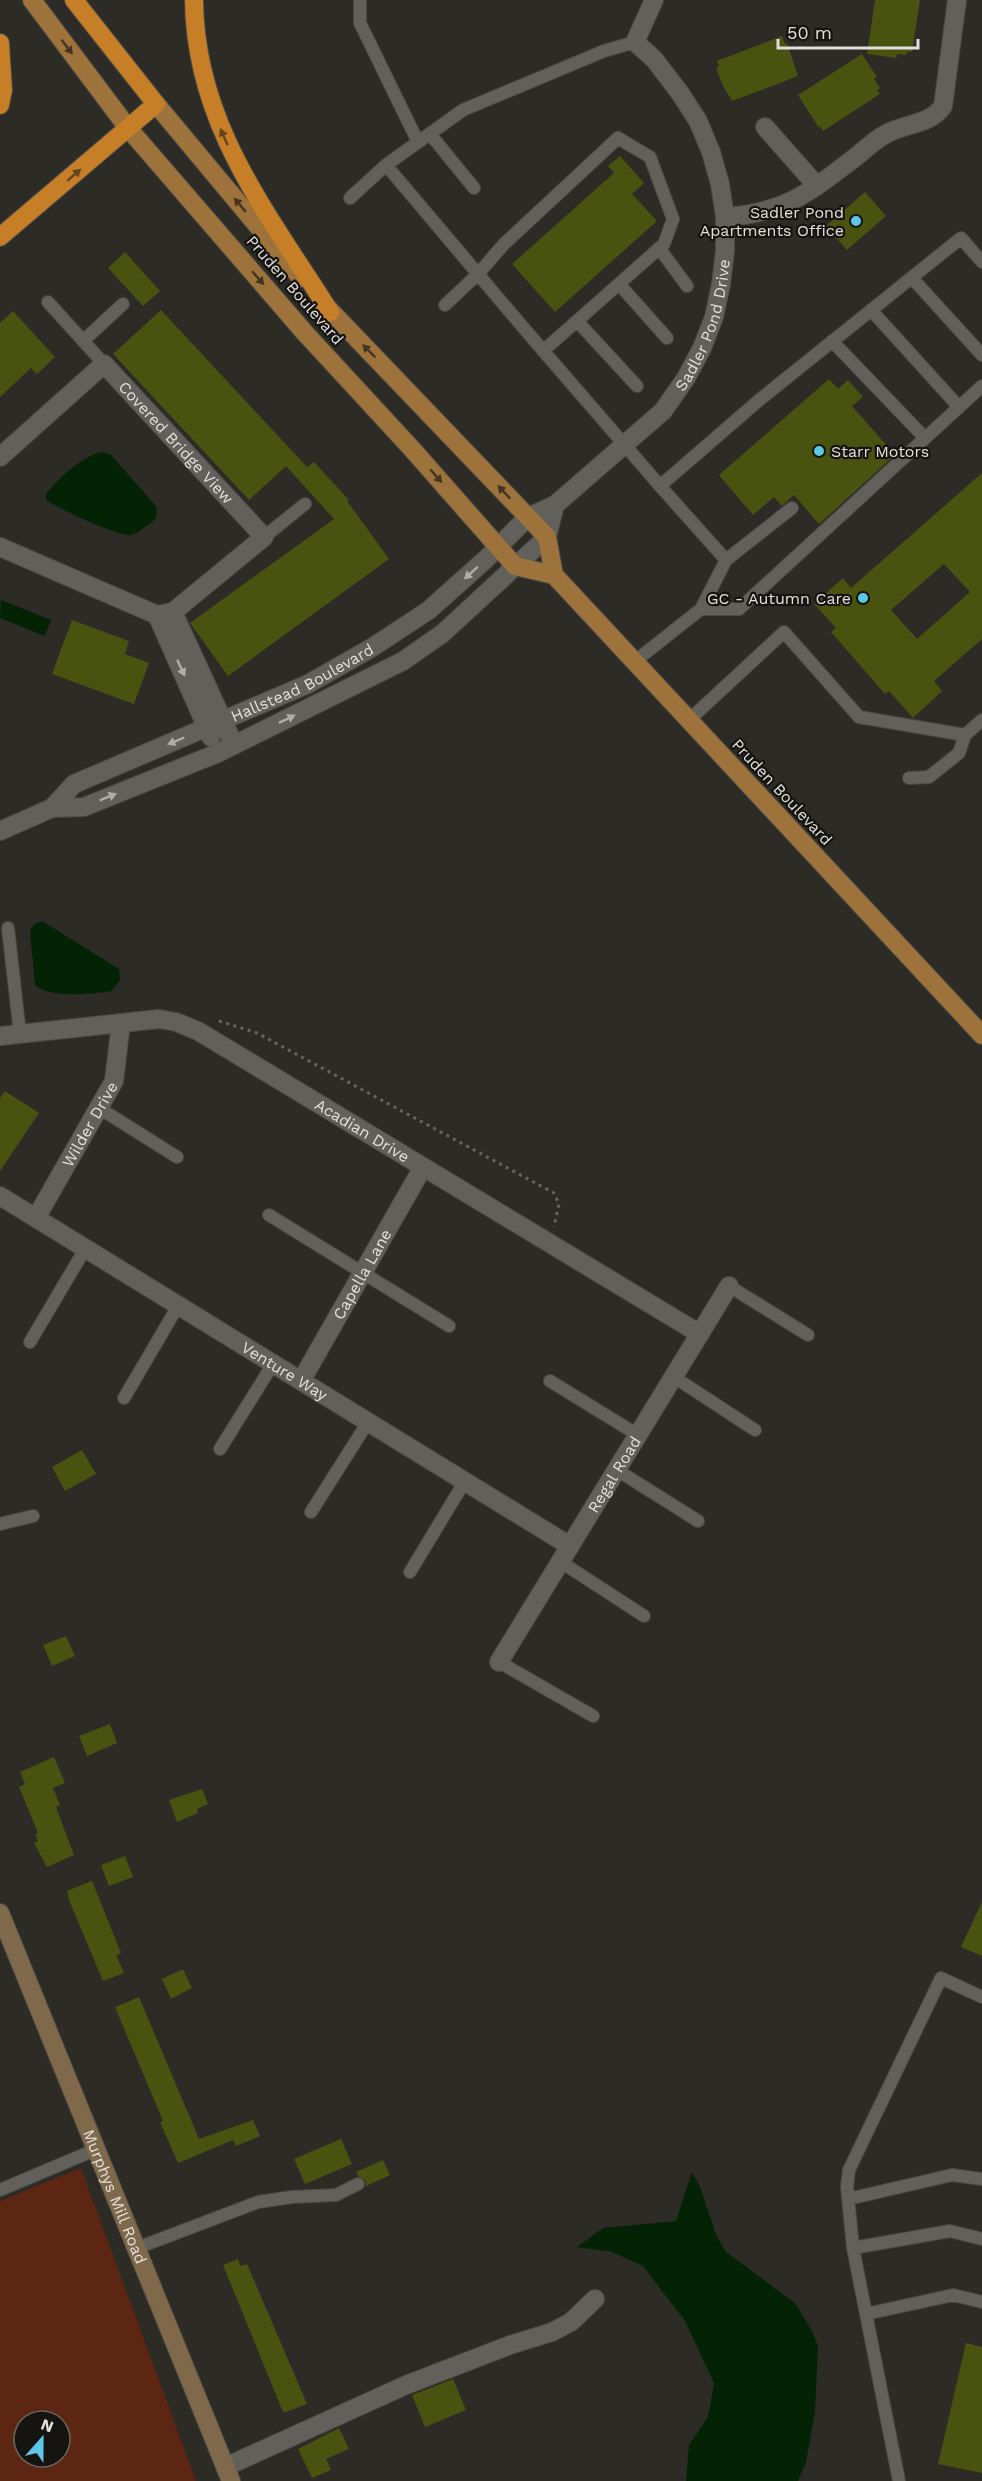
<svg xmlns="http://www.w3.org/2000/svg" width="982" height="2481" viewBox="0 0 982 2481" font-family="'Work Sans',sans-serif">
<rect width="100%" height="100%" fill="#2d2b26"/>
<!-- green -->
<path fill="#5c2612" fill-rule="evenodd" d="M81,2168L196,2481H0V2201ZM24,2421H60V2457H24Z"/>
<!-- water -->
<path fill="#042304" d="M102,452L111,455L156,506C158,516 156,520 148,525C143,528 138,533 132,535C121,538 57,508 46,500V494C56,480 85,454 102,452Z
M1,600L51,620L45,636L0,618Z
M42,921L119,969L120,980L112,991C92,994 51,999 35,985L30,931L34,924Z
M692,2172L700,2187L717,2237L726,2252L795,2303L812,2331L818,2346L815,2412L806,2462L798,2481H686L689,2445L708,2417L714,2383L685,2321L643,2266L612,2252L577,2247L603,2228L676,2221Z"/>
<!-- building -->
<path fill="#495310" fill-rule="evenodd" d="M875,0H920L912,52H907L906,55L897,54L896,58L867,54Z
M782,36L785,44L787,43L798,76L732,101L723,86L716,68L719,66L717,61Z
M862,54L877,77L874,79L880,88L877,90L880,94L823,131L820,126L819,128L798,95Z
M620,156L644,183L632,194L657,221L555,312L512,264L614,173L608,166Z
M865,192L886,216L847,250L826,226Z
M125,252L160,291L143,306L108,268Z
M161,310L307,467L314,462L349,500L347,501L389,559L228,676L190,623L334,519L286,466L249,500L113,354Z
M13,311L55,357L37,374L31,368L0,397V323Z
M829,379L838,389L848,380L863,397L852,406L895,455L819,524L794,495L782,506L774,497L753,515L719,475Z
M982,473V639L934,681L942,691L913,718L889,691L885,694L831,632L836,628L814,604L843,578L851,588ZM944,564L970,592L917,639L891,610Z
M72,620L129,641L125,654L149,663L134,704L52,674Z
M5,1091L39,1113L0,1171V1098Z
M82,1450L96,1474L65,1491L52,1467Z
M66,1636L75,1656L52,1666L43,1645Z
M110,1724L117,1743L87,1756L79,1736Z
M54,1757L65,1783L53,1788L60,1805L56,1807L74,1855L47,1867L34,1843L38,1841L35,1834L38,1833L19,1787L25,1784L20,1772Z
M202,1789L208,1804L197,1809L198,1813L177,1822L169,1800Z
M125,1856L133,1877L109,1886L101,1865Z
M92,1881L121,1953L116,1955L124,1973L103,1981L69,1900L67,1891Z
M982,1902V1956L961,1947Z
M183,1969L192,1988L171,1999L162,1979Z
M139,1997L199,2139L253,2120L260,2136L236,2146L233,2140L178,2163L160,2122L163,2121L115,2007Z
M341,2139L352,2164L305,2184L294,2159Z
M383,2160L390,2175L366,2186L365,2180L358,2176L356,2172Z
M238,2259L240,2266L247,2264L307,2404L286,2412H283L223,2265Z
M966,2343L982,2347V2473L938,2464Z
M453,2379L466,2410L425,2427L412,2395Z
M339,2428L349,2449L326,2459L331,2470L312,2478L298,2449Z"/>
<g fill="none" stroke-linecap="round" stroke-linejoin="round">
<!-- lane casing -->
<g stroke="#4a4945" stroke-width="14">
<path id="lane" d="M360,0V23L418,142
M430,134L474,188
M350,198L386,165
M659,248L687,286
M912,278L982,355
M619,284L667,338
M48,302L104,364
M445,305L478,274L386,165L463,110L604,51L635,42
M871,310L959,407
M577,321L637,386
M83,341L123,304
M832,341L925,438
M543,351L664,244L673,219L650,157L618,138L504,244L478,274C538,346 600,416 660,486L758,401L961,238L982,262
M660,486L726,560L701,609
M264,537L305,504
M726,560L792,508
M634,662L701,609H739L982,386
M689,720L784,632L859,717L965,735L982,720
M909,778L929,777L959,753L965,735
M8,928L20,1034
M99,1108L177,1157
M269,1215L449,1326
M729,1286L808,1335
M30,1342L85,1249
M674,1377L755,1430
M550,1381L638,1435
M124,1398L178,1306
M220,1449L273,1364
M617,1470L698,1521
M311,1512L368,1422
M0,1524L33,1516
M561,1562L644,1616
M410,1572L465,1481
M499,1662L593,1716
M0,2190L97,2149
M848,2199L952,2175L982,2179
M137,2248L258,2202L292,2197L336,2195L358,2184
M853,2248L950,2231L982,2239
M866,2314L953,2295L982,2302
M899,2481L853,2248L847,2187L849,2170L941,1978L982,1997"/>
</g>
<!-- street casing -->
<g stroke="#4a4945" stroke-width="20">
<g id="street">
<path d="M765,127L817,186"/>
<path d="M725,217C784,213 807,194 853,159C864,151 874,140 886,134C906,123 930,125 943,106L957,0"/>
<path id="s1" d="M0,457L104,364L264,537L173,612L157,615L0,547"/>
<path d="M173,612L234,745"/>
<path d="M157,615L211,737"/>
<path d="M52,808L84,807L218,753L403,661L443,633L547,537L555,505"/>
<path id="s2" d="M0,831L52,808L74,784L308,684L373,647L429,610L486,559L528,517L555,505L663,411L686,378L702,348L714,317L721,284L725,251V217L720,184L711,152L698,121L680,93L654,59L635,42L654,0"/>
<path id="s3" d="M0,1036L159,1019L176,1022L198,1031L700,1334"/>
<path id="s4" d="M0,1196L570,1546"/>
<path id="s5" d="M36,1218L114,1081L121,1023"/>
<path id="s6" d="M301,1381L423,1167"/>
<path id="s7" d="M499,1662L729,1286"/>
<path d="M225,2467L406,2385L510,2345L552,2332L571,2322L595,2299"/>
</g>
</g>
<!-- secondary casing -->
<g stroke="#4a4945" stroke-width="20">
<g id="secondary">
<path id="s8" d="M0,1913L231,2481"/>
</g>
</g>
<!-- primary casing -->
<g stroke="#4a4945" stroke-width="20">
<path id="primary" d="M32,0L128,128L305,333L412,449L515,566L554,575
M156,104L301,278
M321,301L547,537L554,575L982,1035"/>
</g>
<!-- highway casing -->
<g stroke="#4a4945" stroke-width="20">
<path id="highway" d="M194,0C195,124 267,212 330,312
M0,43L3,90L0,105
M0,237L156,104L74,0"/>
</g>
<!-- path -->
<path stroke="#676561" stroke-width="3" stroke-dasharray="3 4.5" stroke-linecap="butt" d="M219,1021L257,1033L554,1193L559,1204L554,1227"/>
<!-- lane -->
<use href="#lane" stroke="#62605a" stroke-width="12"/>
<!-- street -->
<use href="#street" stroke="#62605a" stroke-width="18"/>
<!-- secondary -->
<use href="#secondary" stroke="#80694b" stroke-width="18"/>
<!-- primary -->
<use href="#primary" stroke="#9e723b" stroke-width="18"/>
<!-- highway -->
<use href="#highway" stroke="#c67e27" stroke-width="18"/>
</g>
<!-- one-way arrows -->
<defs><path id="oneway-solid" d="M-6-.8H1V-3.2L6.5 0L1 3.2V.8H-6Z" transform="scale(1.5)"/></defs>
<g fill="#453520">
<use href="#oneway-solid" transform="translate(67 47) rotate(53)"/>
<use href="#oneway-solid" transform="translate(240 205) rotate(-130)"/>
<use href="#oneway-solid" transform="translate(258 278) rotate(49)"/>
<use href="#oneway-solid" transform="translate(369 351) rotate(-135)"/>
<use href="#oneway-solid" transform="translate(436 476) rotate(49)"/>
<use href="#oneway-solid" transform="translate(504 492) rotate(-133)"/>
</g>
<g fill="#65441b">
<use href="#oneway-solid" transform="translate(224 137) rotate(-114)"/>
<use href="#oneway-solid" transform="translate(74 175) rotate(-41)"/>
</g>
<g fill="#aeada9">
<use href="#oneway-solid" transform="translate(471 573) rotate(138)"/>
<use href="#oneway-solid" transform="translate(181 668) rotate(65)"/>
<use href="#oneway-solid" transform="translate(287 719) rotate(-26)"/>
<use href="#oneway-solid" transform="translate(176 741) rotate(157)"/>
<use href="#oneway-solid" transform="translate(108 797) rotate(-22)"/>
</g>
<!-- markers -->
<g fill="#5cc7e7" stroke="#151411" stroke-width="2">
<circle cx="856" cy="221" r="6"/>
<circle cx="819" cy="451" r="6"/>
<circle cx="863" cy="598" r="6"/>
</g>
<g text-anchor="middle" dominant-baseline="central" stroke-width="4.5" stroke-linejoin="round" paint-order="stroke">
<!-- poi labels -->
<g font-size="16" fill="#e1e0dd" stroke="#151411" text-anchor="end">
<text x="844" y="212">Sadler Pond<tspan x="844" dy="18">Apartments Office</tspan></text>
<text x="831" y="451" text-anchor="start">Starr Motors</text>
<text x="851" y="598">GC - Autumn Care</text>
</g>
<!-- street labels -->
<g font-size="16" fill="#e1e0dd" stroke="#151411">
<text transform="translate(295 290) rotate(49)">Pruden Boulevard</text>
<text stroke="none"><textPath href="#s2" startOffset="891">Sadler Pond Drive</textPath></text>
<text stroke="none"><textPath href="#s1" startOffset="246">Covered Bridge View</textPath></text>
<text stroke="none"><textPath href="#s2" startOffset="339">Hallstead Boulevard</textPath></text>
<text transform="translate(782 792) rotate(47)">Pruden Boulevard</text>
<text stroke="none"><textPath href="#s5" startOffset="108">Wilder Drive</textPath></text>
<text stroke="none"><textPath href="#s3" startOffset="393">Acadian Drive</textPath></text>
<text stroke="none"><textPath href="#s6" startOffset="123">Capella Lane</textPath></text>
<text stroke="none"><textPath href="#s4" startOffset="334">Venture Way</textPath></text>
<text stroke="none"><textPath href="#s7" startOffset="220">Regal Road</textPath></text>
<text stroke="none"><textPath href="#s8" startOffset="306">Murphys Mill Road</textPath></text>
</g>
</g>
<!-- north arrow -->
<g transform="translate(42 2439) rotate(21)"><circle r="28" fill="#151411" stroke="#676663" stroke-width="1.5"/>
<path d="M0-4.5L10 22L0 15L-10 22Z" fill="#5cc7e7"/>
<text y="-9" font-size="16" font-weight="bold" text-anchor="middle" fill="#e1e0dd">N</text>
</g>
<!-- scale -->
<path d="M778 39v9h140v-9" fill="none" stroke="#e1e0dd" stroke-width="3"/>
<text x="787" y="39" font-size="18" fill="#e1e0dd" stroke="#151411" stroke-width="4.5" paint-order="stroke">50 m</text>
</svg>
